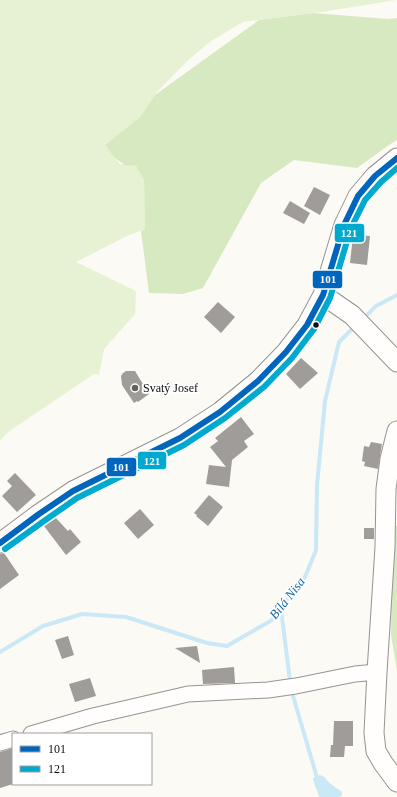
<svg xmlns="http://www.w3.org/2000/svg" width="397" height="797" viewBox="0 0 397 797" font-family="'Times New Roman',serif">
<rect width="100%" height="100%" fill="#fcfaf4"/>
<!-- green -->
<path fill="#e7f1d3" d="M0,0H396L328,11L243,22L211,41L187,61L158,91L140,117L105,145L120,164L136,166L144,180L145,229L127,236L76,262L136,291L135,314L104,349L99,375L94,374L8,432L0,441Z"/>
<!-- forest -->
<path fill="#d7e9c1" d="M313,13L388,19L397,18V140L389,145L357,168L294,160L261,183L203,288L183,294L149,293L141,231L145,229L144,180L136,166L125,165L115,158L105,145L140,117L155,95L259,20Z
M392,526H397V671L391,635Z"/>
<!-- water -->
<path fill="#cae8f6" d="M320,775C328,778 325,780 331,784C334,787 339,789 342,792V795L339,797H319C318,790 314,787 313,778Z"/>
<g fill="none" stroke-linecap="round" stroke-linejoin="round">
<!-- stream -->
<path stroke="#cae8f6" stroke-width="4" d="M363,319L376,306L397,295
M281,609L291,689L318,781
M0,652L43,626L82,614L126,617L207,643L227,646L272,620L305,577L316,550L317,485L325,401L339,342L355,326"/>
</g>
<!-- building -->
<path fill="#9f9c99" d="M314,187L330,195L320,215L304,206Z
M290,201L310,213L304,224L283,213Z
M353,235L370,236L367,265L350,263Z
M218,302L235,317L221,333L204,317Z
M301,358L318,373L300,389L286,374Z
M126,371H135L149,394L138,402L137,401L134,403L122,385L121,376L123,373Z
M241,417L254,434L244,441L248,447L232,460L229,487L206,484L209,465L226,467L210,447L218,441L215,438Z
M371,442L382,444L378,469L364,466L365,462L362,461L364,446L369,447Z
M15,473L36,495L17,512L2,496L12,486L7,481Z
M209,495L223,507L208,526L196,516L197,515L194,513Z
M140,509L154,525L138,539L124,523Z
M55,517L67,530L68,531L70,529L81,542L66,555L44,526Z
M364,528H374V539H364Z
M4,553L19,575L0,589V554Z
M68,636L74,655L62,659L55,640Z
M197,646L200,663L175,648Z
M234,667L235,683L203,684L202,670Z
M90,678L96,696L75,702L69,684Z
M334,721H353V746H345L344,757H330L331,745H333Z
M13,748V784L0,788V752Z"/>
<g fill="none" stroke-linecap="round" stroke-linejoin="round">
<!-- minor casing -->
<g stroke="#959492" stroke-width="17">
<path id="minor" d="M31,734L93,716L188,694L268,690L296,686L355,674L377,672
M0,743L13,739"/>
</g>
<!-- tertiary casing -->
<g stroke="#959492" stroke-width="21">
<path id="tertiary" d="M323,295L352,315L397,362
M397,431L390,459L386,489L385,547L377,672L374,733L376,751L383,763L397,782
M0,543L39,514L73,491L180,438L220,412L258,381L286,352L307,325L323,295L344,225L358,196L375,176L397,158"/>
</g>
<!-- minor -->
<use href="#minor" stroke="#fffefd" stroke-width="15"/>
<!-- tertiary -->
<use href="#tertiary" stroke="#fffefd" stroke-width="19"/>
<!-- bus-1 casing -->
<g stroke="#fff" stroke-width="9">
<path id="bus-1" d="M0,543L39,514L73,491L180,438L220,412L258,381L286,352L307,325L323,295L344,225L358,196L375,176L397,158"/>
</g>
<!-- bus-2 casing -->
<g stroke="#fff" stroke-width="9">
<path id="bus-2" d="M5,549L44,521L77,498L184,445L225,418L264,387L292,358L314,329L330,298L351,228L365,200L381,182L397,168"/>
</g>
<!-- bus-1 -->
<use href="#bus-1" stroke="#0065bd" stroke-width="6"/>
<!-- bus-2 -->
<use href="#bus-2" stroke="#00a9ce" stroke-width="6"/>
</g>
<!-- markers -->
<circle fill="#0e0e0e" stroke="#fff" stroke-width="1.5" cx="316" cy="325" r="3.5"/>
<circle fill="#61615e" stroke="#fff" stroke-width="1.5" cx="135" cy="388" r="4"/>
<g text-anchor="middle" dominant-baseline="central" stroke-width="4" stroke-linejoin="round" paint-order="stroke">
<!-- poi labels -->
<g font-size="12" fill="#0e0e0e" stroke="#fff" text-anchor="start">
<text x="143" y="388">Svatý Josef</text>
</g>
<!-- water labels -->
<g font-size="13" font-style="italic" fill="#156ba3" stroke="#fff">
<text transform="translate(287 598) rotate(-52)">Bílá Nisa</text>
</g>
</g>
<g stroke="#fff" stroke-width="1.5">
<rect x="334" y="223" width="31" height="20" rx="4" fill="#00a9ce"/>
<rect x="312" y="270" width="31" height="19" rx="4" fill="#0065bd"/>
<rect x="137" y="451" width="30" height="19" rx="4" fill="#00a9ce"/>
<rect x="106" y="457" width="31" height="20" rx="4" fill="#0065bd"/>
</g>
<g font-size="11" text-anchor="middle" font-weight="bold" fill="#fff">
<text x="349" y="237">121</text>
<text x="328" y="283">101</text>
<text x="152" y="465">121</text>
<text x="121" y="471">101</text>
</g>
<!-- legend -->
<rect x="12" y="733" width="140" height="52" fill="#ffffff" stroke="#9f9f9f"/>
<rect x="20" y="746" width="20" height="6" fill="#0065bd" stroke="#9f9f9f"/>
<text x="48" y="753" font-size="12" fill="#0e0e0e">101</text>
<rect x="20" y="766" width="20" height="6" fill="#00a9ce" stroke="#9f9f9f"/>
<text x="48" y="773" font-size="12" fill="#0e0e0e">121</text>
</svg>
